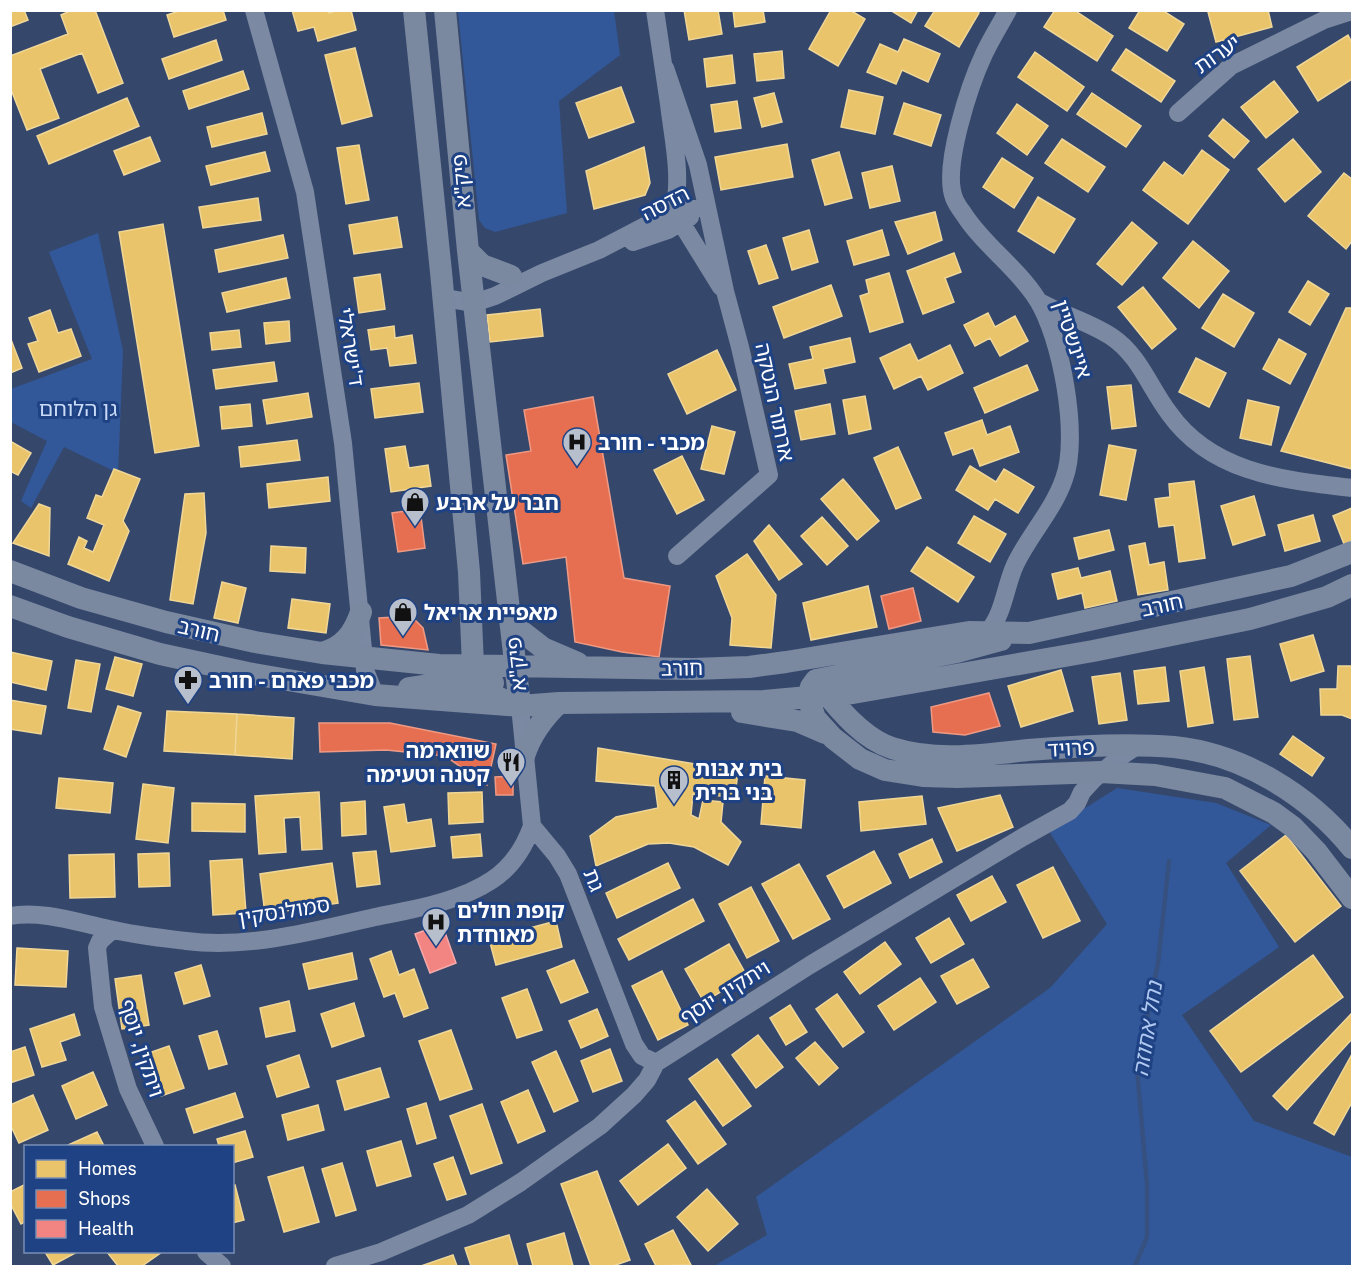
<svg xmlns="http://www.w3.org/2000/svg" width="1363" height="1277" viewBox="0 0 1363 1277" font-family="'Public Sans','Noto Sans Hebrew',sans-serif">
<rect width="100%" height="100%" fill="#35486c"/>
<!-- green -->
<path fill="#32589a" d="M458,11H614L620,55L559,101L567,213L495,232L485,228L479,220Z
M98,233L123,351L118,473L64,447L31,508L21,501L47,441L11,422V389L92,359L49,252Z
M1117,788L1216,803L1271,825L1226,863L1279,947L1182,1015L1254,1121L1352,1157V1266H714L767,1235L756,1197L1050,988L1107,924L1049,831Z"/>
<!-- homes -->
<path fill="#e9c46a" stroke="#f0d697" stroke-width="1.5" d="M10,10H24L28,20L10,27Z
M72,10H95L123,83L98,93L82,53L40,69L59,118L27,130L10,87V56L68,34L61,15Z
M182,10H223L226,20L174,37L167,15Z
M292,10H328L329,13L338,10H351L356,30L318,41L314,27L298,31Z
M684,10H718L722,34L689,40Z
M733,10H763L765,22L735,27Z
M831,10H850L865,19L838,66L809,49Z
M890,10H918L911,23Z
M935,10H975L979,13L959,47L925,26Z
M1055,10H1074L1113,36L1097,61L1044,27Z
M1140,10H1162L1184,24L1167,51L1129,28Z
M1213,10H1268L1272,27L1216,42L1208,12Z
M1348,35L1352,43V79L1318,101L1297,67Z
M904,39L940,54L928,82L902,70L896,84L867,72L880,44L898,52Z
M216,40L222,60L169,79L162,59Z
M355,48L372,116L342,124L325,55Z
M1126,49L1175,81L1161,102L1112,70Z
M782,51L784,78L757,81L754,54Z
M1035,52L1084,87L1067,111L1018,77Z
M732,55L735,83L707,87L704,59Z
M243,71L249,89L189,109L183,91Z
M1274,81L1298,112L1266,138L1241,107Z
M621,87L634,122L589,138L576,103Z
M849,90L883,97L875,134L841,127Z
M774,93L782,122L762,127L754,98Z
M1092,93L1141,126L1126,147L1077,114Z
M127,98L139,126L49,164L37,136Z
M737,101L741,128L715,132L711,105Z
M904,103L941,115L931,146L894,134Z
M1017,104L1048,126L1027,155L997,133Z
M262,113L267,134L212,147L207,127Z
M1223,119L1249,141L1234,158L1209,136Z
M150,137L160,161L124,175L114,151Z
M1062,139L1105,167L1088,192L1045,163Z
M1293,139L1321,172L1285,202L1258,169Z
M787,144L793,177L721,190L715,157Z
M359,145L369,200L346,204L337,148Z
M644,147L650,183L645,195L594,209L586,171Z
M1202,150L1229,170L1188,224L1143,190L1164,162L1183,176Z
M265,152L270,171L211,185L206,166Z
M839,152L852,198L825,205L812,160Z
M1002,158L1033,178L1014,208L983,187Z
M892,166L900,201L870,208L862,173Z
M1344,173L1352,179V241L1346,249L1308,216Z
M1038,197L1075,219L1054,253L1018,231Z
M258,198L261,220L203,228L199,207Z
M935,212L942,240L908,254L895,222Z
M397,217L402,247L354,254L349,225Z
M1132,222L1157,243L1122,285L1097,264Z
M163,224L199,446L155,453L119,232Z
M809,230L818,262L792,270L783,238Z
M882,230L889,255L854,265L847,241Z
M283,235L288,258L219,272L215,250Z
M1193,241L1229,271L1199,308L1163,278Z
M766,245L778,278L759,284L748,251Z
M954,253L961,272L945,278L954,302L923,314L907,271Z
M889,273L903,322L870,332L860,296L869,293L866,280Z
M380,274L385,309L359,313L354,278Z
M286,278L290,298L227,312L222,293Z
M1308,281L1329,294L1310,325L1289,312Z
M831,285L842,316L784,338L773,307Z
M1143,287L1176,329L1152,349L1118,307Z
M1223,294L1254,313L1234,347L1202,328Z
M1346,308H1352V469L1281,451Z
M540,309L543,336L490,342L487,315Z
M50,310L58,333L71,329L81,356L39,372L28,344L38,341L29,318Z
M988,313L995,327L1015,316L1028,341L1000,356L990,338L975,346L964,325Z
M289,321L290,341L266,344L264,323Z
M394,326L395,338L412,335L416,363L390,366L387,348L371,350L368,330Z
M239,330L241,347L212,350L210,333Z
M10,337L22,368L10,373Z
M850,338L855,362L823,369L826,383L795,389L789,364L813,359L810,347Z
M1279,339L1306,354L1290,384L1263,369Z
M910,344L918,361L950,345L963,373L928,390L921,376L894,389L880,358Z
M717,350L736,390L687,414L668,374Z
M1196,358L1226,373L1209,407L1179,392Z
M274,362L277,381L216,389L213,370Z
M1027,365L1038,390L985,413L974,388Z
M419,383L423,412L375,418L371,389Z
M1131,385L1136,426L1112,429L1107,387Z
M308,393L312,417L267,424L263,400Z
M865,396L871,429L849,434L843,400Z
M1248,400L1279,407L1271,445L1240,438Z
M250,404L252,426L222,429L220,407Z
M830,404L835,434L801,440L795,411Z
M982,420L987,435L1010,426L1019,452L980,466L973,448L953,455L945,433Z
M712,426L735,432L724,474L701,469Z
M297,440L300,460L241,467L239,447Z
M10,441L31,453L18,475L10,471Z
M1109,445L1136,450L1126,500L1100,495Z
M405,446L409,468L428,465L431,486L391,492L385,449Z
M898,447L921,498L896,509L874,458Z
M682,456L704,500L677,514L654,470Z
M970,466L996,482L1004,469L1034,487L1018,513L995,499L988,510L956,490Z
M114,469L140,479L123,521L129,531L109,581L68,564L79,537L87,541L84,548L93,552L104,525L87,518L96,495L102,497Z
M328,477L330,501L269,508L267,484Z
M843,479L879,521L857,540L821,499Z
M1194,481L1205,558L1179,562L1174,525L1159,527L1155,499L1170,497L1169,484Z
M204,493L206,533L193,604L170,600L185,494Z
M1254,496L1265,535L1233,545L1221,506Z
M39,504L50,508L49,556L13,543Z
M1352,508V541L1344,544L1333,516Z
M1313,515L1320,541L1285,551L1278,525Z
M974,516L1006,534L990,562L958,543Z
M822,517L848,546L827,565L801,536Z
M769,525L802,564L779,580L754,541Z
M1109,530L1114,550L1079,559L1074,538Z
M1145,543L1149,565L1164,562L1168,590L1138,595L1129,546Z
M271,546L306,548L305,573L270,571Z
M927,547L974,577L958,602L911,571Z
M747,554L776,595L771,648L730,645L732,618L716,576Z
M1078,568L1081,578L1110,571L1117,601L1085,608L1082,593L1058,599L1052,574Z
M222,582L246,588L238,623L214,618Z
M868,586L877,627L811,640L803,603Z
M292,599L330,604L326,633L288,628Z
M1313,635L1324,671L1291,681L1280,644Z
M10,652L52,661L46,690L10,682Z
M1250,656L1258,717L1234,720L1227,659Z
M115,657L142,664L133,696L106,689Z
M76,660L100,664L91,712L68,708Z
M1338,666H1352V719L1342,715H1321L1320,689H1337Z
M1165,667L1169,701L1138,704L1134,671Z
M1204,667L1213,723L1188,727L1180,671Z
M1061,670L1073,711L1021,727L1008,686Z
M1120,673L1127,720L1099,724L1092,677Z
M10,700L46,706L41,734L10,729Z
M118,706L141,713L126,757L104,749Z
M167,711L237,714L235,755L164,751Z
M237,714L294,718L292,759L235,755Z
M1293,736L1324,758L1312,776L1280,754Z
M598,748L738,771L735,797L693,794L691,815L699,819L703,800L723,802L721,822L741,842L728,865L694,847L669,843L648,844L596,866L590,836L616,817L658,808L655,786L596,781Z
M765,776L805,780L801,828L761,824Z
M59,778L113,783L110,813L56,808Z
M143,784L174,788L168,843L136,839Z
M319,792L322,849L302,850L300,817L284,818L286,852L259,854L255,796Z
M482,792L483,822L449,824L448,793Z
M1000,795L1013,827L957,851L938,808Z
M922,796L926,824L861,831L859,802Z
M365,801L366,834L342,836L341,803Z
M192,803L245,804V832L192,831Z
M404,804L407,823L431,819L435,846L391,852L384,807Z
M480,834L482,856L453,858L451,837Z
M1286,835L1341,906L1295,942L1240,871Z
M932,839L942,862L910,878L899,854Z
M376,851L380,884L357,887L353,853Z
M874,851L891,883L844,908L827,876Z
M169,853L170,886L139,887L138,854Z
M114,854L115,897L70,898L69,855Z
M242,859L246,913L213,915L210,861Z
M332,863L338,903L265,914L260,874Z
M668,863L680,888L617,918L606,893Z
M799,864L830,919L793,939L762,884Z
M1053,867L1080,921L1043,938L1017,885Z
M992,876L1006,902L971,921L957,895Z
M751,887L779,941L747,958L719,904Z
M693,899L704,921L629,960L618,939Z
M949,918L964,944L931,963L916,938Z
M556,921L562,947L496,965L489,939Z
M885,942L901,964L860,994L844,972Z
M729,944L747,976L704,1002L685,969Z
M17,948L68,951L66,987L15,985Z
M391,951L399,975L414,969L428,1008L404,1017L395,993L384,997L370,959Z
M352,953L357,979L309,989L303,964Z
M1313,955L1343,997L1241,1072L1210,1031Z
M973,959L989,987L957,1004L941,976Z
M574,960L588,992L561,1003L547,971Z
M201,965L210,996L184,1004L175,973Z
M662,971L688,1025L658,1040L632,986Z
M141,975L149,1025L122,1029L115,979Z
M920,978L936,1002L894,1030L878,1006Z
M527,989L542,1030L517,1038L502,998Z
M837,994L864,1032L843,1047L816,1009Z
M289,1001L295,1031L266,1037L260,1008Z
M354,1003L364,1036L332,1047L321,1014Z
M790,1005L807,1032L786,1045L770,1018Z
M597,1009L608,1036L581,1048L569,1021Z
M1352,1013V1039L1287,1110L1273,1096Z
M74,1014L80,1035L60,1042L66,1060L42,1067L30,1029Z
M451,1030L472,1089L440,1100L419,1041Z
M217,1031L227,1064L209,1069L199,1036Z
M758,1035L783,1067L756,1088L732,1055Z
M815,1042L838,1068L819,1085L796,1058Z
M169,1046L184,1088L161,1096L146,1054Z
M25,1047L34,1075L10,1083V1052Z
M610,1049L622,1081L593,1092L581,1061Z
M556,1051L578,1101L554,1112L532,1062Z
M1352,1054V1102L1334,1135L1314,1123Z
M299,1055L309,1087L277,1097L267,1066Z
M717,1059L751,1106L723,1126L689,1079Z
M380,1068L389,1097L345,1110L337,1081Z
M93,1072L107,1105L76,1119L62,1086Z
M528,1090L545,1131L518,1143L501,1102Z
M235,1093L243,1117L194,1133L186,1109Z
M33,1095L48,1130L19,1143L10,1124V1105Z
M695,1101L726,1144L698,1164L667,1121Z
M426,1103L436,1138L417,1144L407,1109Z
M482,1104L502,1163L471,1174L450,1116Z
M318,1105L324,1130L288,1140L282,1115Z
M245,1131L253,1157L232,1163V1146H219L217,1139Z
M97,1132L104,1146H66Z
M401,1141L411,1176L377,1186L367,1151Z
M668,1144L686,1168L638,1205L620,1181Z
M453,1157L466,1194L447,1200L434,1164Z
M342,1163L356,1210L336,1216L322,1169Z
M303,1167L319,1222L284,1232L268,1177Z
M597,1171L630,1260L613,1266H591L561,1184Z
M26,1184V1221L21,1224L10,1203V1192Z
M235,1185L244,1220L232,1223V1186Z
M707,1189L738,1224L708,1251L677,1217Z
M673,1230L691,1265L656,1266L645,1244Z
M564,1233L573,1266H533L527,1244Z
M509,1235L518,1266H471L465,1248Z
M45,1252H77L53,1265Z
M107,1252H162L142,1266H118Z
M453,1255L457,1266H421Z"/>
<!-- shops -->
<path fill="#e76f51" stroke="#ee9a85" stroke-width="1.5" d="M593,397L624,578L670,586L659,657L622,652L575,642L566,557L523,564L506,455L531,451L524,410Z
M420,509L425,548L398,552L392,513Z
M913,588L921,621L889,629L881,596Z
M411,616L423,628L428,650L381,645L379,618Z
M989,693L1000,726L965,735L933,732L931,707Z
M319,723H390L496,744L487,785L445,756L386,750L320,752Z
M513,776V795H496L495,777Z"/>
<!-- health -->
<path fill="#f28482" stroke="#f6a9a8" stroke-width="1.5" d="M442,924L456,963L430,973L415,934Z"/>
<g fill="none" stroke-linecap="round" stroke-linejoin="round">
<!-- stream -->
<path stroke="#36517f" stroke-width="4.5" d="M1135,1266L1147,1237V1184L1137,1069L1158,963L1169,861"/>
<!-- minor -->
<path stroke="#7b89a2" stroke-width="18" d="M254,10L305,192L343,443L365,670L375,695
M655,10C660,42 664,72 669,104C673,139 682,175 674,211L721,287
M665,68L698,165L725,291L740,347L769,475L677,556
M1178,113L1231,66L1324,20L1352,11
M633,242L668,230L690,217
M444,298L474,303L495,296L542,273L599,250L674,211L707,207
M1038,301C1062,315 1090,322 1112,337C1139,355 1150,388 1169,413C1212,474 1285,480 1352,488
M988,632C1004,613 1005,587 1015,565C1029,535 1053,511 1064,479C1080,437 1061,336 1037,299C1017,267 984,246 963,213C960,209 956,203 954,198C942,167 970,84 984,54C991,39 1000,25 1008,10
M520,706L532,826L557,856L568,874L634,1044L642,1056L656,1063
M10,916C42,910 79,923 109,929C134,935 161,938 186,941C250,949 314,931 375,917C414,909 459,902 492,880C512,867 524,848 532,826
M112,930L100,941L97,948L103,1007L128,1089L155,1146
M206,1252L222,1266
M335,1266L381,1252L468,1215L521,1182L600,1126L634,1095L647,1080L656,1063L810,965L1023,837L1070,811L1077,803L1082,792L1094,779L1120,757L1137,746"/>
<!-- major -->
<path stroke="#7a88a0" stroke-width="22" d="M414,10L441,272L469,572L473,666L482,686L495,696L510,703
M445,10L468,251L520,706
M468,251L482,265L511,276
M10,571L81,598L166,622L255,642L322,653L439,665L693,669L749,667L786,662L969,632L1029,633L1291,576L1352,552
M10,606L68,627L160,654L248,673L375,695L520,706L559,703L764,701L853,693L1093,651L1250,619L1327,597L1352,585
M512,624L543,648L578,663
M1001,640L957,652L816,680L811,687L808,698L815,718L833,738L860,759L885,770L923,776L957,777L1101,772L1155,775L1225,788L1274,813L1293,827L1316,851L1352,898
M322,653C344,647 354,633 361,612
M409,688L435,684L482,686L493,683
M823,689C840,711 864,739 892,748C935,762 983,755 1028,750C1075,746 1126,743 1174,747C1243,754 1309,795 1352,848
M742,712L797,721L825,733
M524,756C531,734 543,718 559,703"/>
</g>
<!-- icons -->
<defs>
<g id="hospital-pin" transform="scale(1.5)"><path d="M0 17L-7.5 6A9.5 9.5 0 1 1 7.5 6Z" fill="#b8bfcc" stroke="#1e4283"/><path d="M-5-5h3v3.5h4V-5h3V5h-3V1.5h-4V5h-3Z" fill="#111"/></g>
<g id="shop-pin" transform="scale(1.5)"><path d="M0 17L-7.5 6A9.5 9.5 0 1 1 7.5 6Z" fill="#b8bfcc" stroke="#1e4283"/><path d="M-5-2.5h2.3a2.7 3.5 0 0 1 5.4 0H5L5.5 6h-11ZM-1.5-2.5h3a1.5 2.3 0 0 0-3 0Z" fill="#111"/></g>
<g id="pharmacy-pin" transform="scale(1.5)"><path d="M0 17L-7.5 6A9.5 9.5 0 1 1 7.5 6Z" fill="#b8bfcc" stroke="#1e4283"/><path d="M-2-6h4v4h4v4h-4v4h-4v-4h-4v-4h4Z" fill="#111"/></g>
<g id="restaurant-pin" transform="scale(1.5)"><path d="M0 17L-7.5 6A9.5 9.5 0 1 1 7.5 6Z" fill="#b8bfcc" stroke="#1e4283"/><path d="M-5-6h1v4h1v-4h1v4h1v-4h1v5L-1.5 .5V6h-2V.5L-5-1ZM5-6V6H3V1.5H1.5Q1.5-4 5-6Z" fill="#111"/></g>
<g id="building-pin" transform="scale(1.5)"><path d="M0 17L-7.5 6A9.5 9.5 0 1 1 7.5 6Z" fill="#b8bfcc" stroke="#1e4283"/><path d="M-4-6H4V6H1V3H-1V6H-4ZM-2.5-4.3h1.7v1.8h-1.7ZM.8-4.3h1.7v1.8H.8ZM-2.5-1h1.7V.8h-1.7ZM.8-1h1.7V.8H.8Z" fill="#111"/></g>
</defs>
<g fill-rule="evenodd">
<use href="#hospital-pin" x="577" y="442"/>
<use href="#shop-pin" x="415" y="502"/>
<use href="#shop-pin" x="403" y="612"/>
<use href="#pharmacy-pin" x="188" y="680"/>
<use href="#restaurant-pin" x="511" y="762"/>
<use href="#building-pin" x="674" y="780"/>
<use href="#hospital-pin" x="436" y="922"/>
</g>
<g text-anchor="middle" dominant-baseline="central" stroke-width="6" stroke-linejoin="round" paint-order="stroke">
<!-- street labels -->
<g font-size="21" fill="#fff" stroke="#1e4283">
<text transform="translate(1217 54) rotate(-35)">יערות</text>
<text transform="translate(461 181) rotate(-95)">פיק"א</text>
<text transform="translate(665 203) rotate(-27)">הדסה</text>
<text transform="translate(1073 339) rotate(72)">איינשטיין</text>
<text transform="translate(351 347) rotate(81)">ד'ישראלי</text>
<text transform="translate(775 402) rotate(78)">ארתור הנטקה</text>
<text transform="translate(1162 605) rotate(-12)">חורב</text>
<text transform="translate(199 630) rotate(13)">חורב</text>
<text transform="translate(516 664) rotate(-96)">פיק"א</text>
<text transform="translate(682 668) rotate(-1)">חורב</text>
<text transform="translate(1071 748) rotate(-3)">פרויד</text>
<text transform="translate(594 880) rotate(68)">גת</text>
<text transform="translate(284 911) rotate(-9)">סמולנסקין</text>
<text transform="translate(725 992) rotate(-32)">ויתקין, יוסף</text>
<text transform="translate(142 1048) rotate(72)">ויתקין, יוסף</text>
</g>
<!-- park labels -->
<g font-size="21" fill="#c9dbf7" stroke="#1e4283">
<text x="78" y="408">גן הלוחם</text>
</g>
<!-- poi labels -->
<g font-size="21" font-weight="bold" fill="#fff" stroke="#1e4283" text-anchor="start">
<text x="598" y="442">מכבי - חורב</text>
<text x="436" y="502">חבר על ארבע</text>
<text x="424" y="612">מאפיית אריאל</text>
<text x="209" y="680">מכבי פארם - חורב</text>
<text x="490" y="750" text-anchor="end">שווארמה<tspan x="490" dy="24">קטנה וטעימה</tspan></text>
<text x="695" y="768">בית אבות<tspan x="695" dy="24">בני ברית</tspan></text>
<text x="457" y="910">קופת חולים<tspan x="457" dy="24">מאוחדת</tspan></text>
</g>
<!-- water labels -->
<g font-size="22" font-style="italic" fill="#b0c9f1" stroke="#1e4283">
<text transform="translate(1147 1029) rotate(-81)">נחל אחוזה</text>
</g>
</g>
<!-- border -->
<rect width="1363" height="1277" fill="none" stroke="#ffffff" stroke-width="24"/>
<!-- legend -->
<rect x="24" y="1145" width="210" height="108" fill="#1e4283" stroke="#788eb5" stroke-width="1.5"/>
<rect x="36" y="1160" width="30" height="18" fill="#e9c46a" stroke="#788eb5" stroke-width="1.5"/>
<text x="78" y="1175" font-size="18" fill="#ffffff">Homes</text>
<rect x="36" y="1190" width="30" height="18" fill="#e76f51" stroke="#788eb5" stroke-width="1.5"/>
<text x="78" y="1205" font-size="18" fill="#ffffff">Shops</text>
<rect x="36" y="1220" width="30" height="18" fill="#f28482" stroke="#788eb5" stroke-width="1.5"/>
<text x="78" y="1235" font-size="18" fill="#ffffff">Health</text>
</svg>
